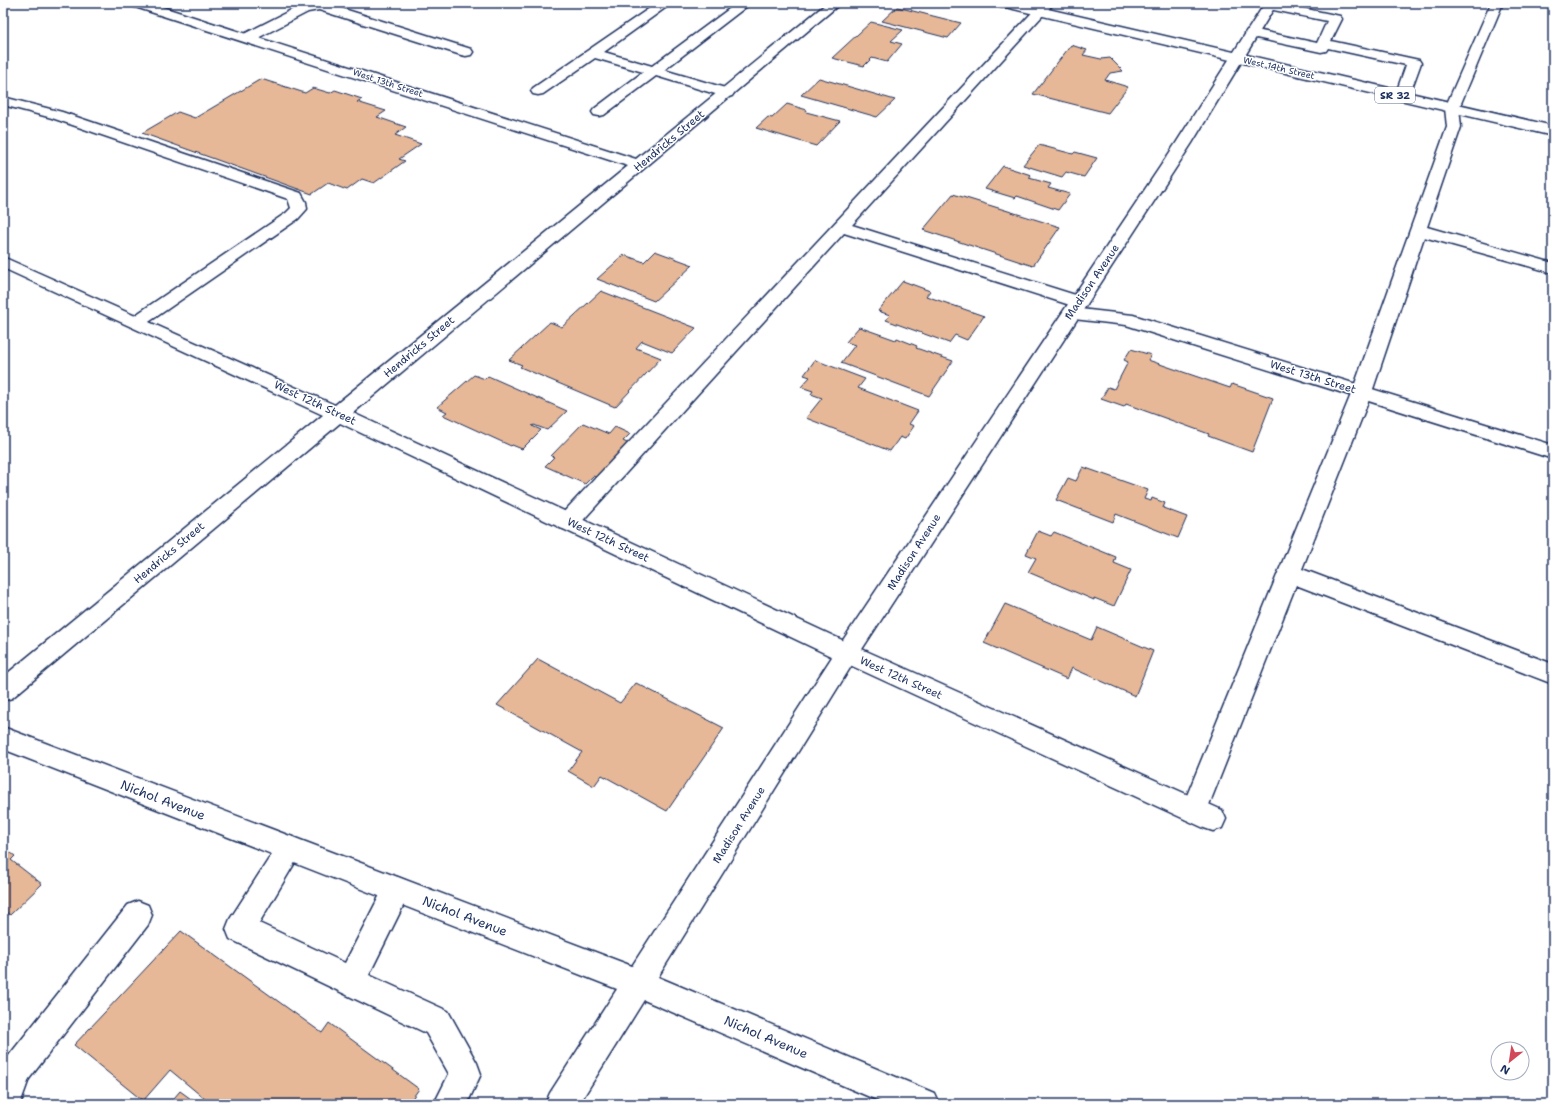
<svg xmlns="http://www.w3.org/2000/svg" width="1556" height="1107" viewBox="0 0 1556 1107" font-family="'Shantell Sans',sans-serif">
<rect width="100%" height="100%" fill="#fff"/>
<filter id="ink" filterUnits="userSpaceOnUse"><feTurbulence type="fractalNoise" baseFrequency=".025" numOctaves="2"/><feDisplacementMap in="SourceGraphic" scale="8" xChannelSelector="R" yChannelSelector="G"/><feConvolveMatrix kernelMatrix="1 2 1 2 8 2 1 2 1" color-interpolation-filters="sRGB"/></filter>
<g filter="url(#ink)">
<!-- building -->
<path fill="#e7b897" stroke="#1b2f5e" d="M897,7L961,23L948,38L882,21Z
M871,22L903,30L891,41L902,44L887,62L872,58L864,66L832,58Z
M1071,45L1087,50L1083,55L1101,59L1110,58L1123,71L1110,73L1105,80L1128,87L1108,113L1033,94Z
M819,78L895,100L877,117L801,95Z
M261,79L305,93L313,88L330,93L335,90L362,99L357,102L386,111L377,117L406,127L395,135L421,144L399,159L405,161L374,183L362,179L347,190L328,183L312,194L142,133L178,112L195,118Z
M787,104L807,110L806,112L840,121L816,146L756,128L768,117L772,118Z
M1039,145L1073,154L1075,152L1097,158L1084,177L1066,172L1062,177L1023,165Z
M1003,166L1031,175L1029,178L1051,184L1048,188L1070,194L1058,210L1017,196L1015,198L985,189Z
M953,194L1060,227L1033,266L923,230Z
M655,251L693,265L654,301L597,279L624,255L644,262Z
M903,281L930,291L926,296L984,316L967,340L955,335L949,343L886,320L890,315L878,311Z
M601,291L696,328L672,353L642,341L636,348L661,358L615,407L520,367L522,365L509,360L550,322L562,327Z
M859,327L896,340L897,338L917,346L916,348L953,361L929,396L841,363L855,345L846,342Z
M1131,349L1151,355L1148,360L1230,388L1232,384L1273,398L1252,452L1208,436L1209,434L1126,404L1124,407L1101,399L1108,387L1114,389L1128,362L1124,360Z
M815,360L865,379L858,388L918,411L909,424L914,426L905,439L900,437L890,451L806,418L822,398L811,394L813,391L801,387L810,377L804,375Z
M474,375L485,379L488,376L567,411L547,430L534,425L532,426L541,430L522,449L512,445L511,446L443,415L447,412L437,407Z
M583,423L609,434L615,427L630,434L623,441L629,444L597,478L593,476L585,484L545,466L554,457L551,456Z
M1083,467L1148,490L1144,499L1151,501L1152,498L1165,503L1163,508L1187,517L1178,538L1116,514L1113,522L1056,500L1068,478L1076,481Z
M1038,531L1051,536L1054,532L1116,557L1114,563L1131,570L1114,606L1094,598V600L1028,572L1036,558L1026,554Z
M1005,604L1091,640L1097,627L1153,651L1135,696L1072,668L1067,679L984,643Z
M538,659L620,703L636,683L724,728L667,811L602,775L594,786L568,771L582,752L497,705Z
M3,847L15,856L11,860L42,884L10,915L3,910Z
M181,931L322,1033L329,1023L419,1089L408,1104H211L170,1070L143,1101L74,1045Z
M180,1091L198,1104H169Z"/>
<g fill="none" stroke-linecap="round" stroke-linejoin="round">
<!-- lane casing -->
<g stroke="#1b2f5e" stroke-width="3">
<path id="lane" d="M315,3H325L471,49L473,52L471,55L466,56L461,55L319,10L308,12L252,41H242L240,38L242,35L299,6Z
M657,3H672L604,52L652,66L737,3H751L664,70L732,90L734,93L732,96L727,97L722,96L656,76L604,115L599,116L594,115L592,112L594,109L643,72L595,58L543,94L538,95L533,94L531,91L533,88Z
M1041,3H1054L852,225L1085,298L1088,302L1085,306L1079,308L1073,306L844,233L576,528L568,530L560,528L557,522L560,516Z
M1264,3H1278L1340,16L1342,19L1331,41L1419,60L1421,63L1409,96L1407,99L1402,100L1397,99L1395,96L1406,65L1328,48L1326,51L1321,52L1247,36L1245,33L1247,30L1252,29L1317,43L1327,21L1264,8L1263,5Z
M1491,3H1503L1459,108L1461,127L1427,227L1553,263V273L1424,237L1372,392L1302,569L1553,664V684L1296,585L1207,810L1203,819L1194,822L1185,819L1181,810L1352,392L1447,127L1445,108Z
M3,97L62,112L301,193L306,202L307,209L298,219L143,326L137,328L131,326L128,322L131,318L286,213L291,208L288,199L52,118L3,105Z
M290,836L299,840L303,849L259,923L345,963L387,881L397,877L407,881L411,890L369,975L448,1011L477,1063L481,1074L467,1104H434L449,1074L426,1033L230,939L226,929L230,919L281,840Z
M138,901L148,905L152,915L148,925L29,1079L20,1104H3V1068L7,1058L128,905Z"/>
</g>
<!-- street casing -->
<g stroke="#1b2f5e" stroke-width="3">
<path id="street" d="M131,3H150L636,159L827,3H841L353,413L855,646L1222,810L1226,819L1222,828L1213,831L1204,828L839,660L340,423L12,698L3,701V677L323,415L3,268V257L335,405L628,166L132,6Z
M1071,308L1133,315L1553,445V459L1126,325L1065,318L1062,314L1065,310Z"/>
</g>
<!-- secondary casing -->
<g stroke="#1b2f5e" stroke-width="3">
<path id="secondary" d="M1265,3H1277L1192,143L855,660L658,977L934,1093L939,1104H886L644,1000L579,1104H545L550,1093L617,989L3,749V727L632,966L839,646L1176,143Z"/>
</g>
<!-- primary casing -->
<g stroke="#1b2f5e" stroke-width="3">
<path id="primary" d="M999,3H1022L1553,126V136L1005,7L1000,6Z"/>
</g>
<!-- lane -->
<use href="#lane" fill="#fff" fill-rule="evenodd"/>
<!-- street -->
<use href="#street" fill="#fff" fill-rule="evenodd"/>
<!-- secondary -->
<use href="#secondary" fill="#fff" fill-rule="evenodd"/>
<!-- primary -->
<use href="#primary" fill="#fff" fill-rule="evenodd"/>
</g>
</g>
<g text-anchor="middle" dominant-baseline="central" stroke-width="3" stroke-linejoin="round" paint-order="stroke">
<!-- far-street labels -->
<g font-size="9" fill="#1b2f5e" stroke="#fff">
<text transform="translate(1279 68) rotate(13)">West 14th Street</text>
<text transform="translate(388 83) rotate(18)">West 13th Street</text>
</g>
<!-- shield labels -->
<rect fill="#fff" stroke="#5f6d8e" stroke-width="1" x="1375" y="87" width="40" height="16" rx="3"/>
<g font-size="10" font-weight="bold" fill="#1b2f5e">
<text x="1395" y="95">SR 32</text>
</g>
<!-- street labels -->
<g font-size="11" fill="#1b2f5e" stroke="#fff">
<text transform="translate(669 141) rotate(-40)">Hendricks Street</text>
<text transform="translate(1092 282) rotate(-56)">Madison Avenue</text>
<text transform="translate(419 347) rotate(-40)">Hendricks Street</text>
<text transform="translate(1313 377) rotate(17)">West 13th Street</text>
<text transform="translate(315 403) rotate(25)">West 12th Street</text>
<text transform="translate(608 540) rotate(25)">West 12th Street</text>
<text transform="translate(914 552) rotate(-57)">Madison Avenue</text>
<text transform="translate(169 553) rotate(-40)">Hendricks Street</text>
<text transform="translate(901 678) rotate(24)">West 12th Street</text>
<text transform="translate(739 825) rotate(-58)">Madison Avenue</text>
</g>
<!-- near-street labels -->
<g font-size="13" fill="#1b2f5e" stroke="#fff">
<text transform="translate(163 800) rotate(21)">Nichol Avenue</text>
<text transform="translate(465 916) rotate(21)">Nichol Avenue</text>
<text transform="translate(766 1037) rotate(23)">Nichol Avenue</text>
</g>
</g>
<!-- margin -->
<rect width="1556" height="1107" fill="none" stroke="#fff" stroke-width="16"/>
<rect x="8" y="8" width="1540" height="1091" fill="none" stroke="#1b2f5e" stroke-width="1.5" filter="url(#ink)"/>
<!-- north arrow -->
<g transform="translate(1510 1061) rotate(210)"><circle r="19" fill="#ffffff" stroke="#a4acbf"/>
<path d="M0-3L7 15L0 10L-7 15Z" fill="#d1495b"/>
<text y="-6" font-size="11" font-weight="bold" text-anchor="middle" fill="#1b2f5e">N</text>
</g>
</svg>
